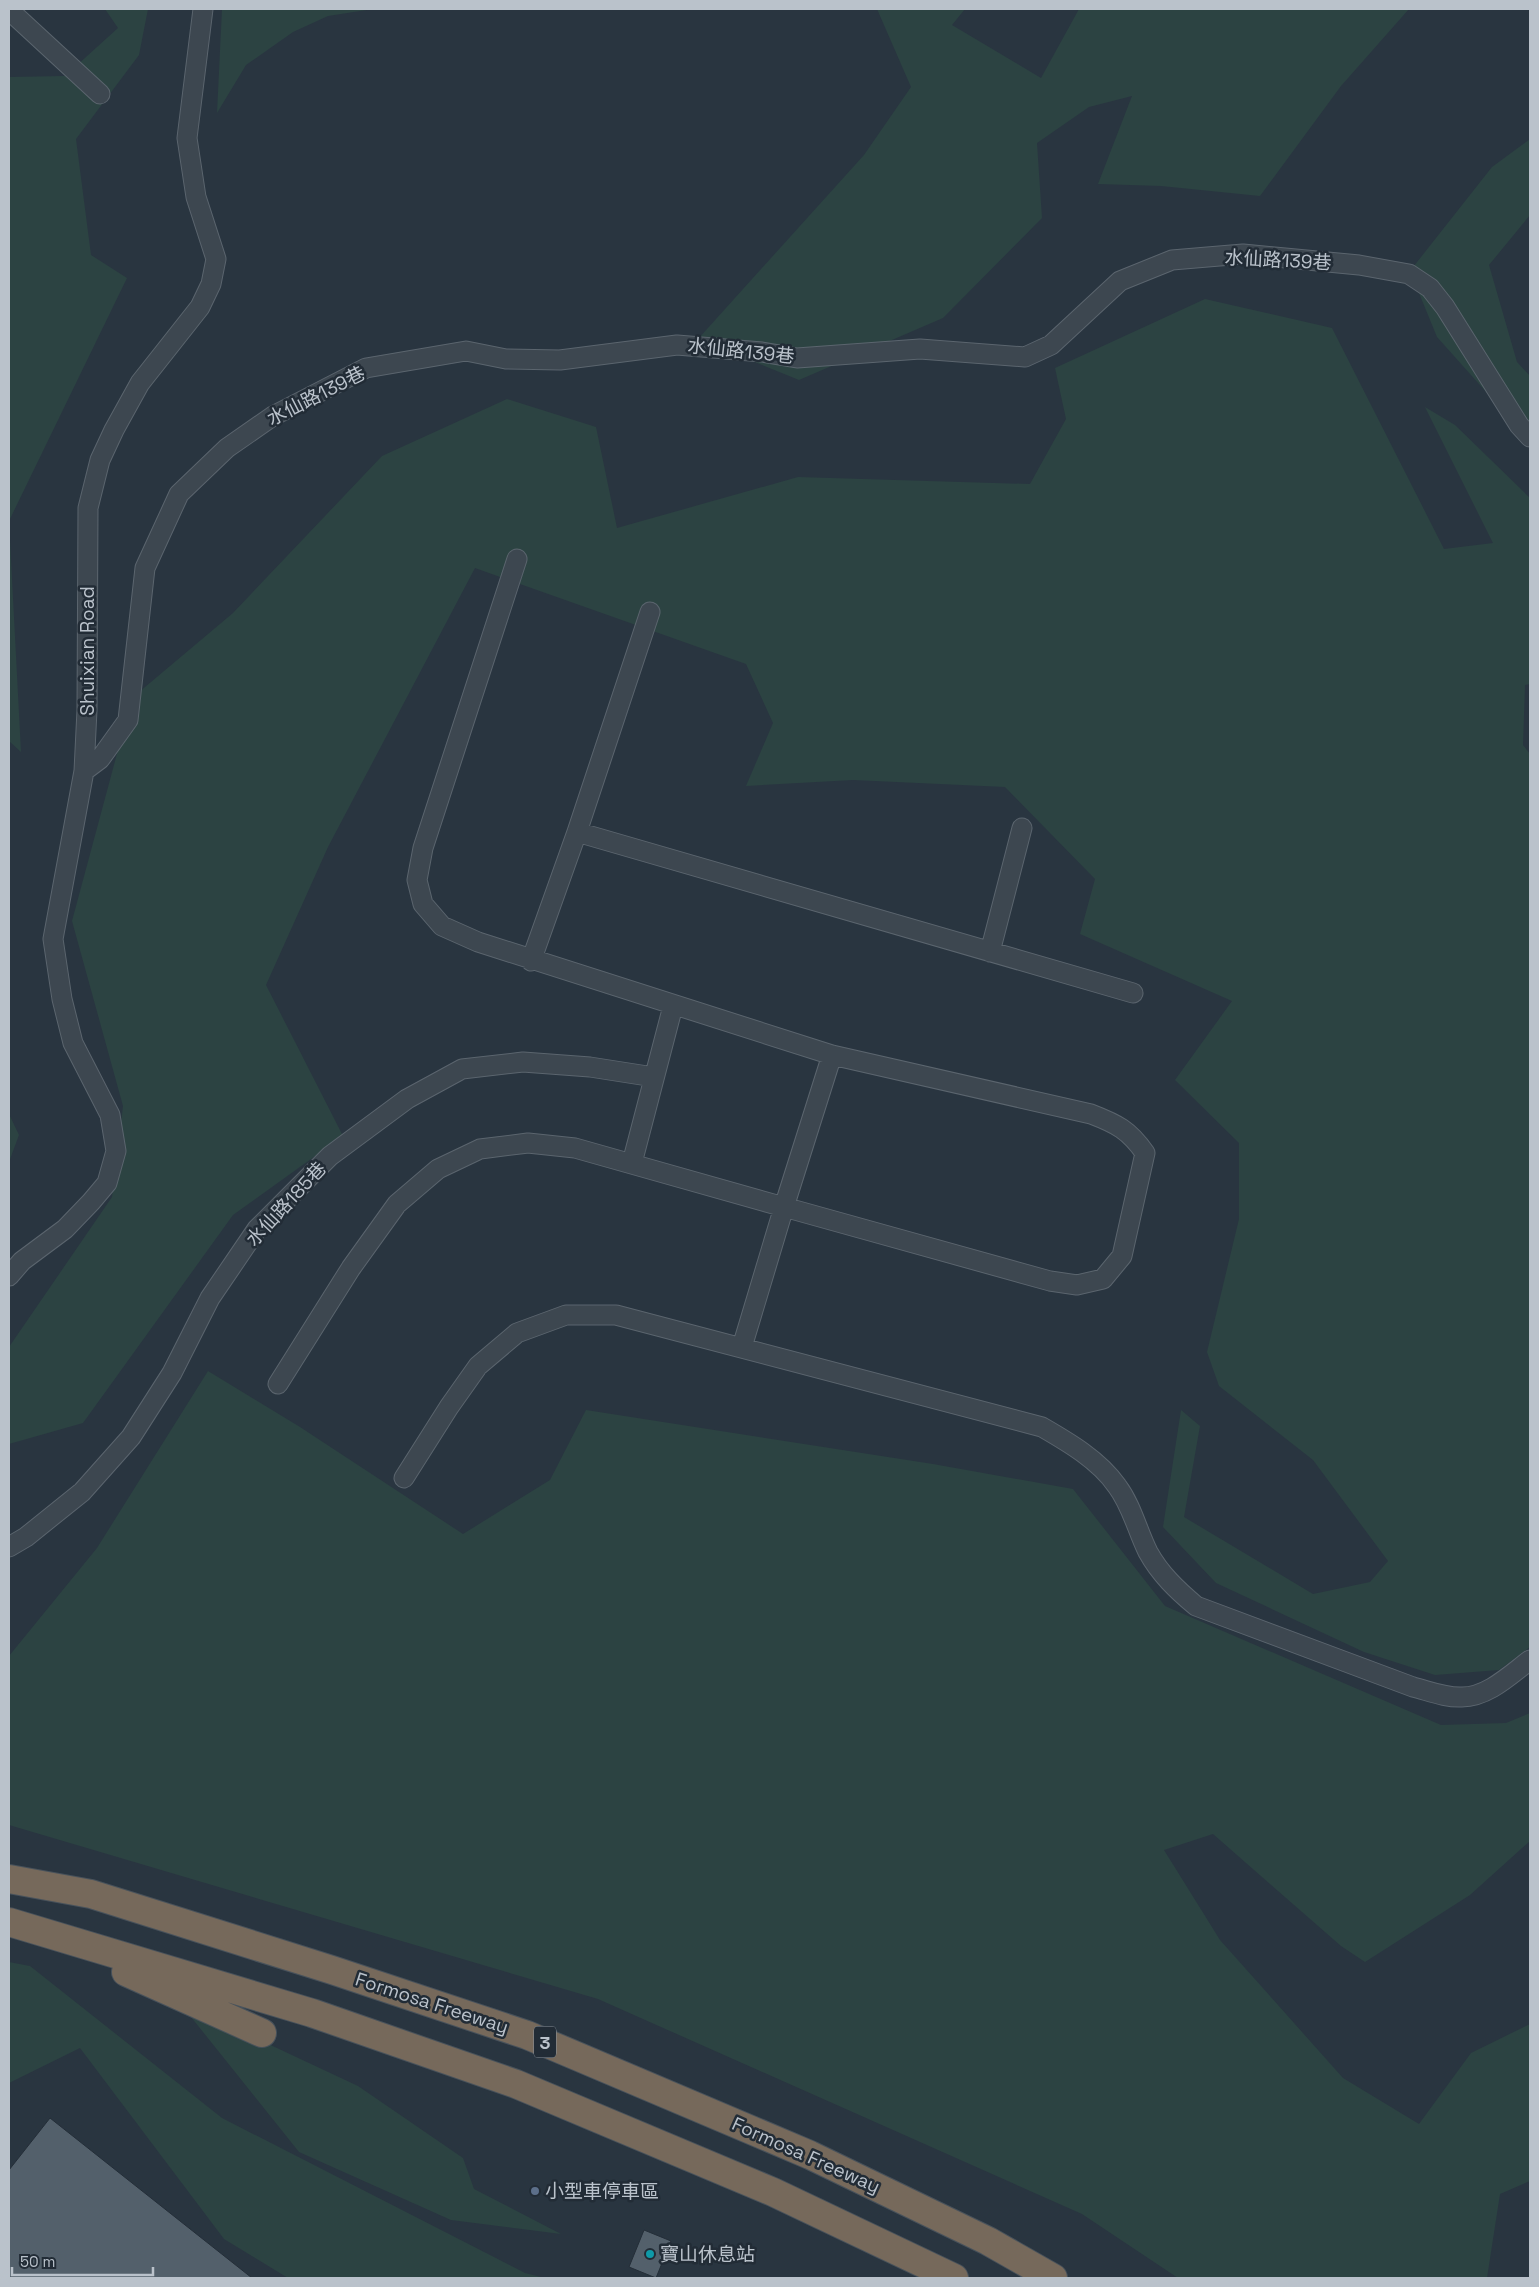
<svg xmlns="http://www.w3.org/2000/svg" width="1539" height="2287" viewBox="0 0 1539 2287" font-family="'Space Grotesk','Noto Sans TC',sans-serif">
<rect width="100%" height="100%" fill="#293540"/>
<!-- green -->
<path fill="#2c4342" d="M105,9H148L139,55L76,139L91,255L127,278L9,521L21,752L9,741V77L65,76L118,28Z
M222,9H373L328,16L293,32L246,65L217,113Z
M877,9H965L952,25L1041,78L1079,9H1409L1341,86L1260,196L1161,186L1098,184L1132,96L1089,107L1037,143L1042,218L943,318L799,380L698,339L864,155L911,87Z
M1530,139V215L1489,265L1517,362L1530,376V441L1437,337L1410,271L1492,167Z
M1205,299L1332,328L1444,549L1493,543L1425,407L1455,425L1530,498V684L1525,685L1523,745L1530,754V1647L1499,1670L1435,1675L1364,1652L1216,1583L1163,1527L1181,1410L1200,1426L1184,1517L1313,1594L1370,1582L1388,1561L1313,1460L1219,1386L1207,1352L1239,1219V1143L1175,1080L1232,1001L1080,934L1095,879L1005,787L853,780L746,786L773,723L746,664L475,568L328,847L266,985L343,1136L233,1215L83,1423L9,1444V1347L112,1197L123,1106L72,921L132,698L233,613L382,456L507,399L596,427L617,528L798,477L1030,484L1066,419L1055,368Z
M9,1114L19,1135L9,1162Z
M208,1371L300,1427L463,1534L550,1480L586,1410L933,1464L1073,1489L1165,1606L1441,1725L1506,1723L1530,1713V1841L1470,1895L1365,1962L1341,1946L1213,1834L1164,1850L1220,1940L1343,2078L1419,2124L1471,2053L1530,2024V2181L1500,2194L1487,2278H1178L1082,2214L598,1999L9,1825V1656L97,1548Z
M9,1962L30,1966L222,2118L525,2273L545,2278H288L224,2239L80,2048L9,2083Z
M179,2002L358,2086L463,2158L474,2189L561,2234L451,2220L299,2152Z"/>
<!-- building -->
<path fill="#53606b" stroke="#242e38" d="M50,2118L252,2278H9V2170Z
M644,2230L671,2241L656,2278L629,2267Z"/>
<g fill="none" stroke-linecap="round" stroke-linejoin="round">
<!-- minor casing -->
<g stroke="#5b656e" stroke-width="21">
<path id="minor" d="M9,10L100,94
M517,559L423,848L417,880L423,904L442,926L478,942L832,1055L1091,1114C1117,1124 1129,1130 1145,1153L1122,1256L1103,1279L1077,1285L1050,1281L784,1207L742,1347
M84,771L100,759L128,720L145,568L179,494L227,448L273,416L366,368L466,351L506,359L560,360L677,345L762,352L797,358L920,349L1025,357L1051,345L1120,281L1172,260L1243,254L1359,265L1409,274L1430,288L1445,307L1519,425L1530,437
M577,832L1133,993
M990,952L1022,828
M531,961L577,832L650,612
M632,1163L673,1006
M9,1276L22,1261L65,1229L91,1202L107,1183L116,1151L110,1115L73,1043L62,999L53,939L84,771L87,710L88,508L100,460L114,430L140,383L200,307L211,284L216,259L196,197L187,138L203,9
M278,1384L351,1268L397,1204L438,1169L480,1149L528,1143L575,1148L784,1207L832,1055
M404,1478L449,1407L478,1366L517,1333L566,1315H616L1042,1427C1068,1442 1099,1460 1117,1486C1132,1506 1137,1530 1148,1552C1160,1574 1177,1590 1196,1606L1413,1687C1429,1691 1446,1698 1462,1697C1488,1697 1511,1674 1530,1660
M9,1547L26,1537L82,1492L131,1437L172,1373L210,1298L257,1229L330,1156L407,1099L462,1069L523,1062L590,1067L654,1077"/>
</g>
<!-- highway casing -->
<g stroke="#48525b" stroke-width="30">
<path id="highway" d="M9,1879L91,1894L332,1970L527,2035L810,2155L988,2241L1053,2278
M9,1922L312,2013L516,2084L773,2192L954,2278
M126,1972L262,2033"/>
</g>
<!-- minor -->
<use href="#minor" stroke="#3d4750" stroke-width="19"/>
<!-- highway -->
<use href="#highway" stroke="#76695b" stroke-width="28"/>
</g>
<!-- markers -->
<circle fill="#5c6f8a" stroke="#222c36" stroke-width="2" cx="535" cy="2191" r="5"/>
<circle fill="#0f9aa8" stroke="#222c36" stroke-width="2" cx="650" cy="2254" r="5"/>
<g text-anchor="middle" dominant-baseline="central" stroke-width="5" stroke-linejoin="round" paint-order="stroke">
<!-- shield labels -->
<rect fill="#222c36" stroke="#8c959e" stroke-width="1" x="534" y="2026.5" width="22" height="31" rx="4"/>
<g font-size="18" font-weight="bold" fill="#bac2cb">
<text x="545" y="2042">3</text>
</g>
<!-- street labels -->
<g font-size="19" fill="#bac2cb" stroke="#222c36">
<text transform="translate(1278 260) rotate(3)">水仙路139巷</text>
<text transform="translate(741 351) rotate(6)">水仙路139巷</text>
<text transform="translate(316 396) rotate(-27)">水仙路139巷</text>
<text transform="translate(87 651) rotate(-90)">Shuixian Road</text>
<text transform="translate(286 1204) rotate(-47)">水仙路185巷</text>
<text transform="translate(432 2003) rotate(18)">Formosa Freeway</text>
<text transform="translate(806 2155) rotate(24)">Formosa Freeway</text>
</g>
<!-- poi labels -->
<g font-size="19" fill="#bac2cb" stroke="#222c36" text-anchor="start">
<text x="545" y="2191">小型車停車區</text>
<text x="660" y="2254">寶山休息站</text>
</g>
</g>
<!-- border -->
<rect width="1539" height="2287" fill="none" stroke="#bac2cb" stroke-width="20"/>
<!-- scale -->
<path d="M12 2267v8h141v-8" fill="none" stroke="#bac2cb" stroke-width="2.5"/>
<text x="20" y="2267" font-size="15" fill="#bac2cb" stroke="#222c36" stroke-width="4" paint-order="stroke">50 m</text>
</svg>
